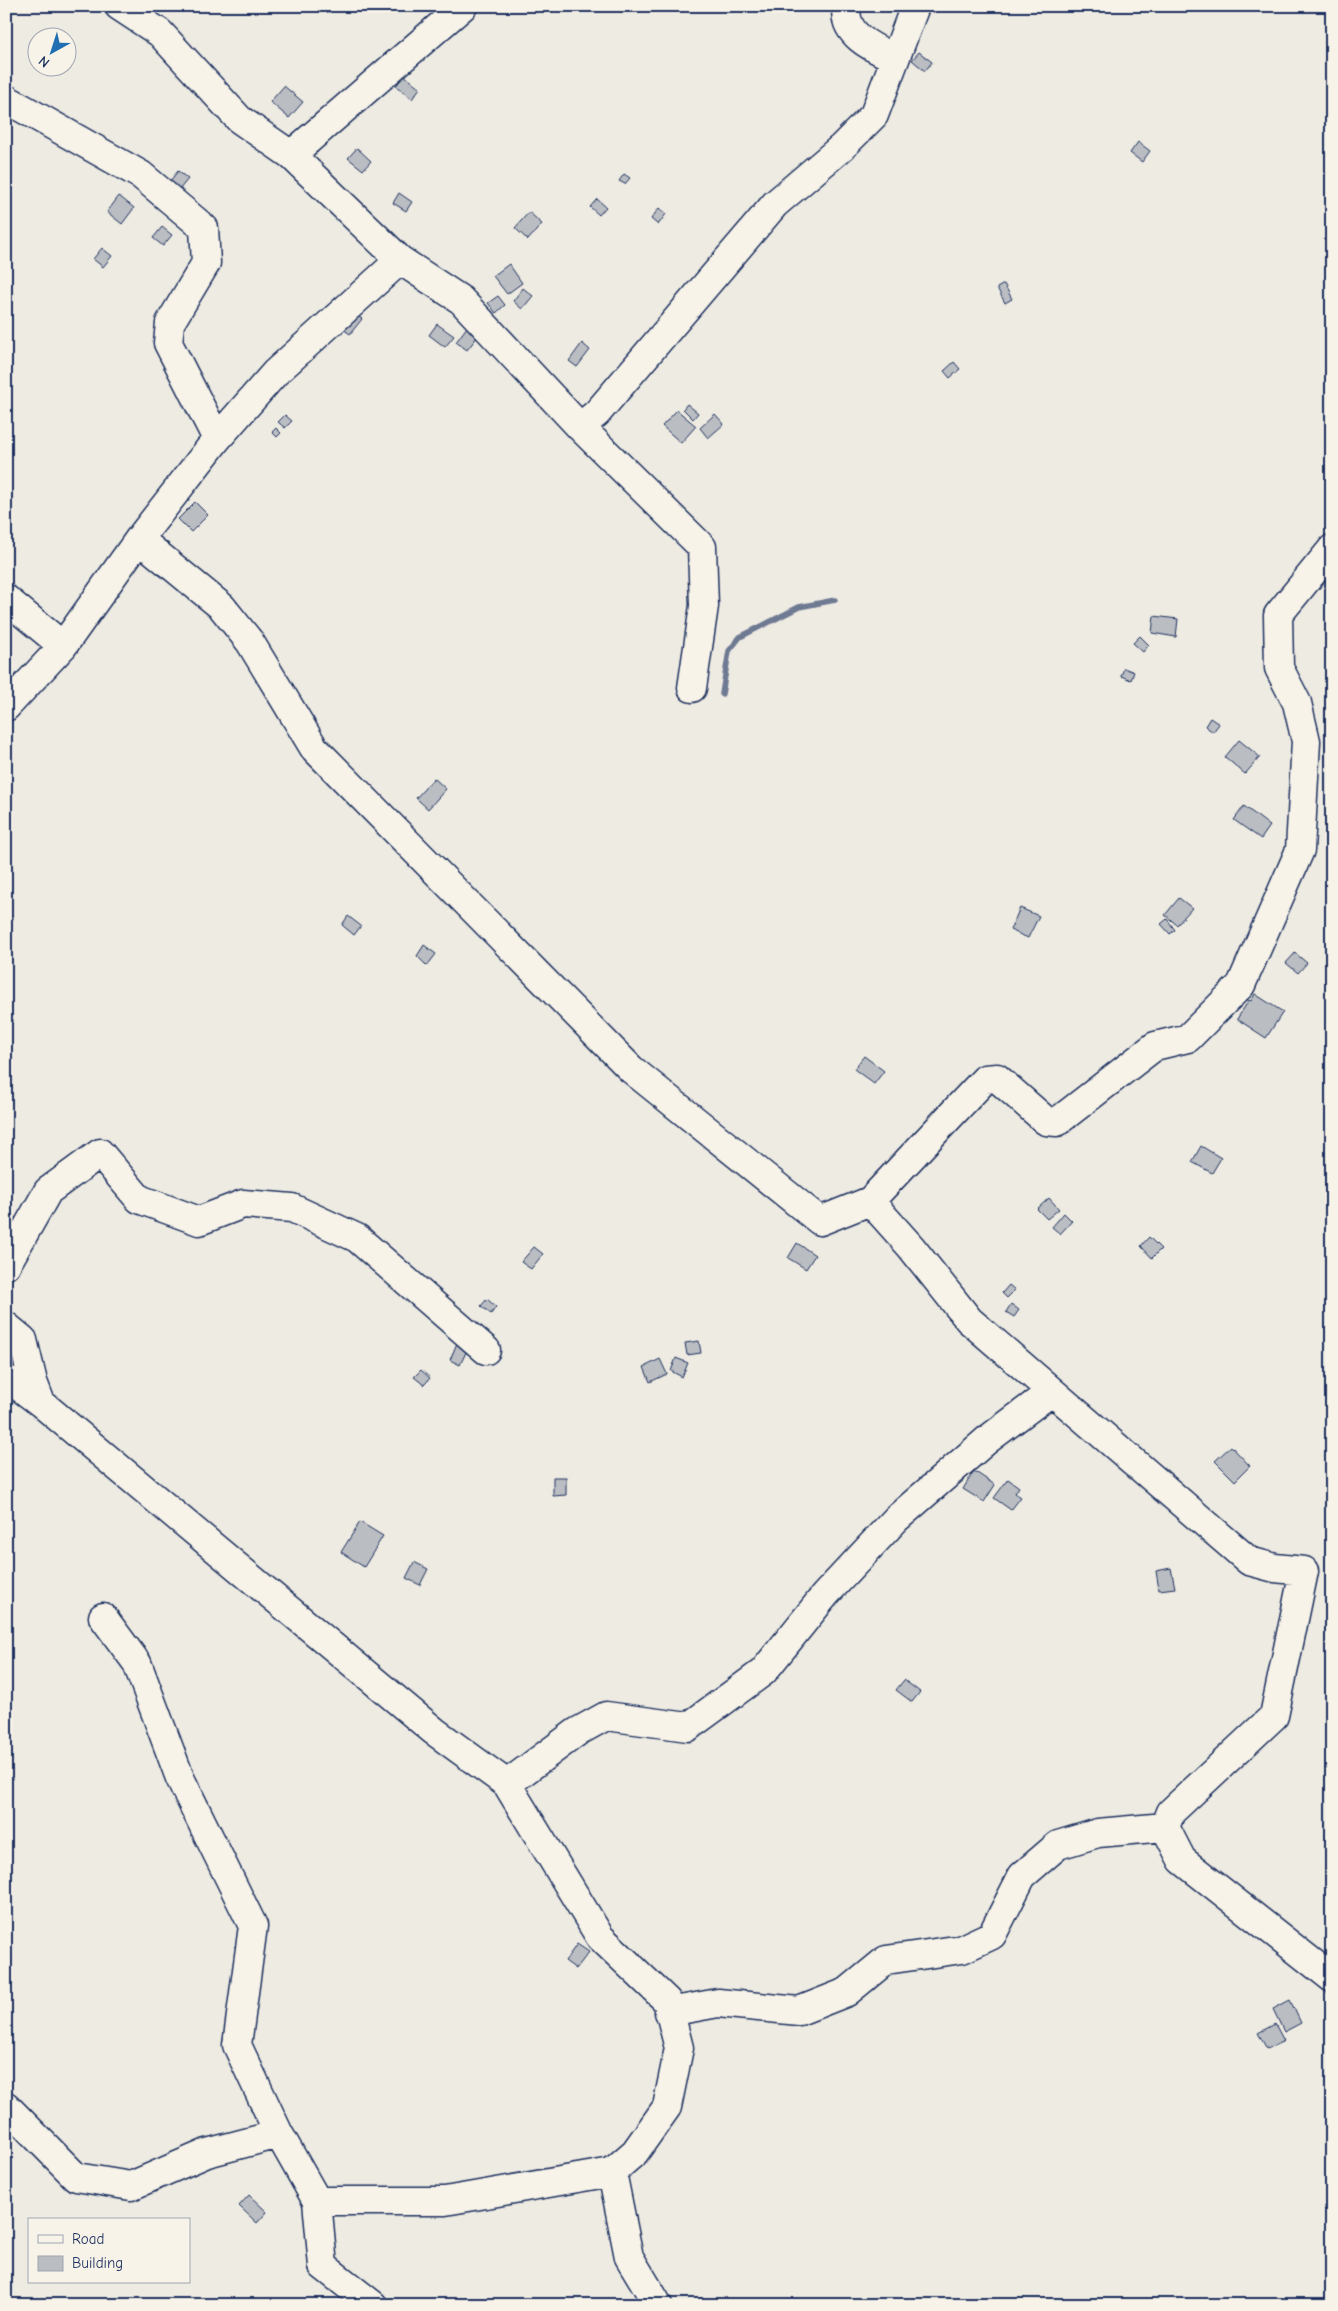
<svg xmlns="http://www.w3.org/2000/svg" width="1338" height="2311" viewBox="0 0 1338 2311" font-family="'Comic Neue',sans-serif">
<rect width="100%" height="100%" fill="#eeebe2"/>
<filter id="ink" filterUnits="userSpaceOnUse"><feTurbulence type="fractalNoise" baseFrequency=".02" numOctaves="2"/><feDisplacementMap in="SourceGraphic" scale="10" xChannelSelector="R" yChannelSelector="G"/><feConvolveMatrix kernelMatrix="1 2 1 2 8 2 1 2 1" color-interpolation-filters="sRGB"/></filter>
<g filter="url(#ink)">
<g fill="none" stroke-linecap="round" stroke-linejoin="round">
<!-- stream -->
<path stroke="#6e7992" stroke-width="5.5" d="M722,694L729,651L740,637L799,607L835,600"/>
</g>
<!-- building -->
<path fill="#babdc2" stroke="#1b2f5e" d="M919,52L932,62L925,71L912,60Z
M404,75L420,88L412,99L396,86Z
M284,86L303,102L289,118L270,102Z
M1138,142L1150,151L1142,162L1130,153Z
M357,148L371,161L363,170L348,158Z
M178,171L188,179L179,190L169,182Z
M624,174L630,178L625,184L619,181Z
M399,193L412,202L406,211L393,203Z
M119,196L134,208L122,224L107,212Z
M597,199L606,207L599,215L590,207Z
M659,208L666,214L658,225L651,219Z
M529,212L542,224L528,240L515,228Z
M162,227L172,235L163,246L153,238Z
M102,248L112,256L103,267L93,259Z
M509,264L522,283L507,294L493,276Z
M1004,284L1012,299L1005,303L997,288Z
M523,288L533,296L522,309L513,301Z
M498,296L505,305L496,313L488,303Z
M355,314L362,319L350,334L343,329Z
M437,324L454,336L445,347L429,335Z
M467,327L478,336L467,350L456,342Z
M582,343L590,350L577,367L569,361Z
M954,362L960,369L950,378L944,371Z
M687,404L698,413L693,419L683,409Z
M677,410L696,426L681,443L662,426Z
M715,414L724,424L708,438L700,428Z
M285,415L292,421L285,428L278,422Z
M276,428L281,433L277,437L272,432Z
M195,502L208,515L191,532L178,519Z
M1154,616L1178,619L1176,637L1152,633Z
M1140,636L1149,645L1143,652L1133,643Z
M1124,668L1134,672L1131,680L1121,676Z
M1210,718L1219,724L1213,732L1205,726Z
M1239,740L1260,757L1245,774L1225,757Z
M434,778L446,789L428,809L416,798Z
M1244,806L1270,826L1261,839L1234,820Z
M1179,898L1192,908L1177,925L1165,915Z
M1020,908L1039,916L1028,938L1010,930Z
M348,916L361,926L354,935L342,925Z
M1167,919L1175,930L1170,934L1161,924Z
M424,945L436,954L427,966L417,956Z
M1295,953L1307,963L1298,973L1286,963Z
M1255,994L1283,1012L1266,1038L1237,1019L1249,1000L1251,1001Z
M864,1056L884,1071L874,1084L854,1069Z
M1201,1146L1221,1158L1212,1173L1192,1162Z
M1049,1198L1059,1209L1047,1219L1037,1209Z
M1064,1213L1072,1221L1060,1234L1052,1227Z
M1149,1237L1161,1249L1152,1258L1141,1246Z
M797,1243L815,1255L806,1269L788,1258Z
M534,1247L543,1254L531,1269L521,1262Z
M1009,1285L1015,1290L1007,1298L1002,1293Z
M487,1299L496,1307L491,1314L481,1306Z
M1011,1304L1019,1310L1014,1317L1006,1312Z
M699,1341L701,1353L687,1355L685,1343Z
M457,1343L468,1348L460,1365L450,1360Z
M676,1358L688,1363L682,1377L671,1371Z
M660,1359L667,1374L650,1382L644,1367Z
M421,1370L430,1378L424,1385L414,1377Z
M1231,1446L1250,1466L1235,1481L1215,1461Z
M974,1471L995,1485L984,1502L963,1489Z
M553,1477H566V1495L553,1496Z
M1008,1479L1019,1487L1015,1493L1021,1497L1011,1510L994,1498Z
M360,1522L383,1536L364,1567L341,1552Z
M414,1562L428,1569L420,1585L406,1578Z
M1171,1568L1175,1588L1159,1590L1156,1571Z
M904,1680L920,1692L912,1702L896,1690Z
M577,1944L589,1952L576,1969L565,1961Z
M1290,2000L1301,2023L1284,2032L1273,2009Z
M1275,2024L1284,2041L1267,2049L1258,2033Z
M249,2195L267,2212L257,2223L239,2206Z"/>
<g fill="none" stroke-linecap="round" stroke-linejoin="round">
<!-- minor casing -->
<g stroke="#1b2f5e" stroke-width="31">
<path id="minor" d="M119,6L160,33L239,119L291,155L400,260L461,300L580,427L702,547L704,606L692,688
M847,6C841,35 875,49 895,58
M6,99L141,175L204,228L206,263L170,323L168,343L217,439
M291,155L463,6
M580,427L597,413L775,204L842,147L874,115L915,6
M139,539L222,607L250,642L314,748L631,1069L820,1221L870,1201L985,1079L997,1078L1046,1121L1057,1122L1155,1046L1188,1038L1241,985L1300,850L1306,741L1297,703L1279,668L1278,615L1332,549
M6,599L63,646
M6,707L63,646L139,539L217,439L275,373L400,260
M870,1201L911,1247L969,1320L1249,1561L1275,1568L1304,1571L1274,1716L1171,1812L1165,1827L1182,1860L1332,1978
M6,1265L48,1191L100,1153L139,1199L199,1221L243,1204L292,1208L357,1238L486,1350
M6,1326L23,1340L33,1382L41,1403L434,1731L507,1784L600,1937L667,2001L679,2048L667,2107L635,2152L612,2172L445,2201H317
M6,1380L13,1382L41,1403
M103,1617L137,1663L180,1778L253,1926L237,2045L279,2134
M507,1784L577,1732L606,1716L688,1727L763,1672L825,1595L896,1519L987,1440L1051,1392
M669,2012L718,2003L799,2011L847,1992L886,1960L962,1949L992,1935L1022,1876L1058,1845L1098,1833L1165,1827
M6,2106L76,2177L131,2186L207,2153L279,2134L317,2201L323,2266L373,2305
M612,2172L629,2257L658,2305"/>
</g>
<!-- minor -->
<use href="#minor" stroke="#f7f3e8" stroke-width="28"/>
</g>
</g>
<!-- margin -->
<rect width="1338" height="2311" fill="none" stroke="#f7f3e8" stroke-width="25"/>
<rect x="12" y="12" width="1313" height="2286" fill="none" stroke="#1b2f5e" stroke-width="2" filter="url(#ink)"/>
<!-- legend -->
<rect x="28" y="2218" width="162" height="65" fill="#f7f3e8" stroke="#9fa5b1"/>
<rect x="38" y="2235" width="25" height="8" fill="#f7f3e8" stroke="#9fa5b1"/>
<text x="72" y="2244" font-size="15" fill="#1b2f5e">Road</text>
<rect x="38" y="2256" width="25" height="15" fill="#babdc2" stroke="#9fa5b1"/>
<text x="72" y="2268" font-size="15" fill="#1b2f5e">Building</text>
<!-- north arrow -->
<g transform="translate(52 52) rotate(219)"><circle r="24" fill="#f7f3e8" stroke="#9fa5b1"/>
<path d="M0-4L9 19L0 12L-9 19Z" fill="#1f6fb2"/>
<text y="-8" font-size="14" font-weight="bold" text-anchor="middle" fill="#1b2f5e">N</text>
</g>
</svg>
